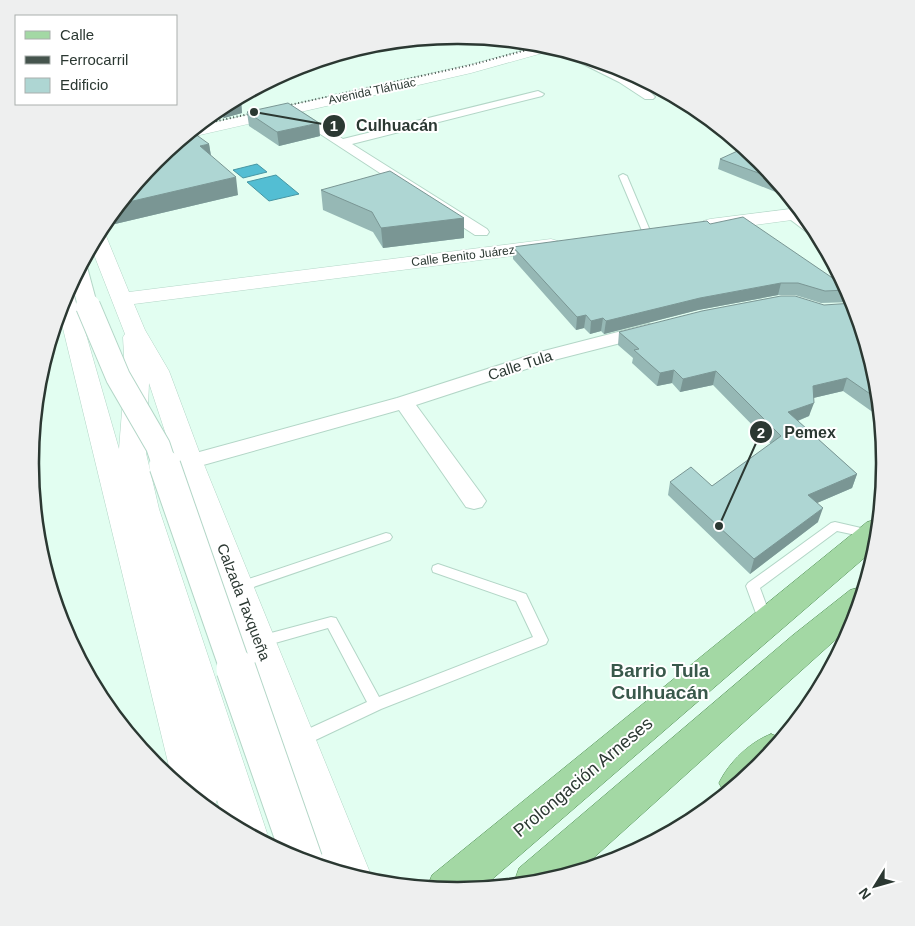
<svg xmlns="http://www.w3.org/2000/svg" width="915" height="926" viewBox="0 0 915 926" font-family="Arial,sans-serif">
<rect width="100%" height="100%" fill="#e2fef1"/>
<!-- water -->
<path fill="#53bed3" stroke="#4796a3" d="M257,164L267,172L243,178L233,170Z
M276,175L299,194L269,201L247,182Z"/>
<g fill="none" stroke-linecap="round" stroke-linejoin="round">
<!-- lane casing -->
<g stroke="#b3d6c7" stroke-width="2">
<path id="lane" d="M623,174L627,176L651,233L650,235L643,233L619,176Z
M787,213C799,213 815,229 820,239H816L787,217Z
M835,522L874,531L876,534L874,537L870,538L837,531L760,588L773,623L771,627L766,628L761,627L746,586L748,583L831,523Z
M386,533L390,534L392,537L390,540L239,592L234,590L232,587L234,584Z
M438,564L526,594L548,640L546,644L381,709L305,745L300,747L295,745L292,740L295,735L367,702L328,628L261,647L256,645L254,641L256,637L331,617L336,618L379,697L533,637L516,601L433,572L432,569L433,566Z"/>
</g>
<!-- street casing -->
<g stroke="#b3d6c7" stroke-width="2">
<path id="street" d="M561,50C586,57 638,77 655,97L653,99H645L619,82L561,53Z
M538,91L544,94L542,96L352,144L487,229L489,232L487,235H475L288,113L294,109L298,110L343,139Z
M649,324L656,326L658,330L656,334L554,360L416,405L482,495L486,501L482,507L474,509L466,507L399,410L189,469L181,467L178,462L181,457L397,398L540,352Z"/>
</g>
<!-- secondary casing -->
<g stroke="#b3d6c7" stroke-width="1">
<path id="secondary" d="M545,45L557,49L471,73L191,137L186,135L198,126L469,65Z
M799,208L807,218L710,231L703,229L701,225L703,221L710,219Z
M99,231L106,236L129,292L551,239L558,241L561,245L558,249L551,251L134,304L145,330L169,371L203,462L371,875L369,881L326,868L175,462L149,383L146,453L159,509L267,833L264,842L223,820L217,800L212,812L172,779L59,312L68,288L73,289L119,449L125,374L123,337L125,334L91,247Z"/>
</g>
<!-- primary casing -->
<g stroke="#518f54" stroke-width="1">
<path id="primary" d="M879,519L877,547L482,888L457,890L427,887L432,875L867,522Z
M861,587L864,588L853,624L579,871L541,882L513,885L519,868L793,635L850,590Z
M771,734L782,738L760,765L725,794L719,783C729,762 750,742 771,734Z"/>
</g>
<!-- lane -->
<use href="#lane" fill="#fff" fill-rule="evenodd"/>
<!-- street -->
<use href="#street" fill="#fff" fill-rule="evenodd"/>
<!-- secondary -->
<use href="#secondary" fill="#fff" fill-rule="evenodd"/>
<!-- primary -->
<use href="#primary" fill="#a3d8a4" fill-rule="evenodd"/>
<!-- rail -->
<path stroke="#45544d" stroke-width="2" stroke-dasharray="1 2.5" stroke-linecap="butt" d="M199,125L471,65L545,45"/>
<!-- secondary-bridge-far3 casing -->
<g stroke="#b3d6c7" stroke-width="21" stroke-linecap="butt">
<path id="secondary-bridge-far3" d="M78,270L88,307"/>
</g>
<!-- secondary-bridge-far2 casing -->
<g stroke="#b3d6c7" stroke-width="26" stroke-linecap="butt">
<path id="secondary-bridge-far2" d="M88,306L118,377L158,446L165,467"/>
</g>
<!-- secondary-bridge-far1 casing -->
<g stroke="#b3d6c7" stroke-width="33" stroke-linecap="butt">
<path id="secondary-bridge-far1" d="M165,466L236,670"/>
</g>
<!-- secondary-bridge casing -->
<g stroke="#b3d6c7" stroke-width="41" stroke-linecap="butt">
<path id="secondary-bridge" d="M236,669L303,861"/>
</g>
<!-- secondary-bridge-far3 -->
<use href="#secondary-bridge-far3" stroke="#fff" stroke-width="19"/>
<!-- secondary-bridge-far2 -->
<use href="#secondary-bridge-far2" stroke="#fff" stroke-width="24"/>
<!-- secondary-bridge-far1 -->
<use href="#secondary-bridge-far1" stroke="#fff" stroke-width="31"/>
<!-- secondary-bridge -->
<use href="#secondary-bridge" stroke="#fff" stroke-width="39"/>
</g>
<!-- wall -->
<path fill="#96b8b5" d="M238,98L241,100L242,113L224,118L214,112L220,107Z
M247,112L320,136L279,146L249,126Z
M209,144L211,156L238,195L115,224L109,217L155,161Z
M720,159L760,161L785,192L778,193L718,169Z
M321,190L464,218V238L383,248L373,232L323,210Z
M710,224L834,279H841L853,302L821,303L795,295H778L698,310L604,334L601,331L590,334L584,328L576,330L513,259V247Z
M824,305L877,380L881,418L843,391L813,398L809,416L798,421L857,474L852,488L817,503L818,522L750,574L668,495L670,482L712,486L771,444L713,385L680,392L672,383L657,386L632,363L633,358L618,345L619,332Z"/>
<!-- shaded-wall -->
<path fill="#7a9694" d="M241,100L242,113L224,118L222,107L228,103Z
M319,123L320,136L279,146L277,132Z
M209,144L212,162L200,146Z
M236,177L238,195L115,224L112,213L120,204Z
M780,185L785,192L778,193Z
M464,218V238L383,248L381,228Z
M781,283L778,295L698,310L604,334L606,321L700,298Z
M586,315L584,328L576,330L577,317Z
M603,318L601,331L590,334L591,321Z
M674,370L672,383L657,386L660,373Z
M716,371L713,385L680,392L683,379Z
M847,378L843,391L809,399L813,386Z
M814,403L809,416L784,426L788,412Z
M857,474L852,488L803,509L808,495Z
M823,508L818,522L750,574L754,559Z"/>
<!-- building -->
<path fill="#aed6d3" stroke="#7a9694" d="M238,98L241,100L228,103Z
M288,103L319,123L277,132L247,112Z
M191,131L209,144L200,146L236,177L120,204L155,161Z
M744,148L760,161L775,179L720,159Z
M390,171L464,218L381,228L372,212L321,190Z
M743,217L834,279H841L847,290L825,291L798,283H781L700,298L606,321L603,318L591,321L586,315L577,317L513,247L707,221L710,224Z
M781,296H795L824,305L854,303L877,380L879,400L847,378L813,386L814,403L788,412L857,474L808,495L823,508L754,559L670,482L691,467L712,486L781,436L716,371L683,379L674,370L660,373L634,350L639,349L619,332L702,311Z"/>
<g text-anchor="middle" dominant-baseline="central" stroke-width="4" stroke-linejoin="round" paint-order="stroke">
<!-- far-street labels -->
<g font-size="12" fill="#2b3832" stroke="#fff">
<text transform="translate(372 91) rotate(-12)">Avenida Tláhuac</text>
<text transform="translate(463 256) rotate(-7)">Calle Benito Juárez</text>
</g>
<!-- street labels -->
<g font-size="15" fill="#2b3832" stroke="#fff">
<text transform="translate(520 365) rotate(-18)">Calle Tula</text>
<text transform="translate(244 602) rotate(69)">Calzada Taxqueña</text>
</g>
<!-- near-street labels -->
<g font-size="18" fill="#2b3832" stroke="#fff">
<text transform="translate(583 777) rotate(-40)">Prolongación Arneses</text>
</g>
<!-- near-neighbourhood labels -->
<g font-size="19" font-weight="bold" fill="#39584b" stroke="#fff">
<text x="660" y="670">Barrio Tula<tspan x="660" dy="22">Culhuacán</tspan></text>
</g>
</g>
<!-- crop -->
<path d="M0 0H915V926H0ZM457 44H458A418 418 0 0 1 876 462V464A418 418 0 0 1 458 882H457A418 418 0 0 1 39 464V462A418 418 0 0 1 457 44Z" fill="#eeefef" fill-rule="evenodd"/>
<path fill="none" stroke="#2b3832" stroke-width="2.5" d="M457 44H458A418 418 0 0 1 876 462V464A418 418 0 0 1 458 882H457A418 418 0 0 1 39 464V462A418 418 0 0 1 457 44Z"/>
<!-- callouts -->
<path fill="none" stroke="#2b3832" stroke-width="2" d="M254 112L334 126M719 526L761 432"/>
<g fill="#2b3832" stroke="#fff" stroke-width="2">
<circle cx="254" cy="112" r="5"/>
<circle cx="719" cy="526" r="5"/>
<circle cx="334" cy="126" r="12"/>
<circle cx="761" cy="432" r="12"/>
</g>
<g font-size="15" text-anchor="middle" font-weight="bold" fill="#fff">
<text x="334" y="131">1</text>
<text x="761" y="438">2</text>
</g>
<g font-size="16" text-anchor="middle" font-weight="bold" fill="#2b3832" stroke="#fff" stroke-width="4" stroke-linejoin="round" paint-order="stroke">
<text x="397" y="131">Culhuacán</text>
<text x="810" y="438">Pemex</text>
</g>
<!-- legend -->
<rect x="15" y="15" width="162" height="90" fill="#ffffff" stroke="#aaafad"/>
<rect x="25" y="31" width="25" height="8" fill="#a3d8a4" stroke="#aaafad"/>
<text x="60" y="40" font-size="15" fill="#2b3832">Calle</text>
<rect x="25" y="56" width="25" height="8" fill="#45544d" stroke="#aaafad"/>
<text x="60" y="65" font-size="15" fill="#2b3832">Ferrocarril</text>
<rect x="25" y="78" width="25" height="15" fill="#aed6d3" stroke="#aaafad"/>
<text x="60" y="90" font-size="15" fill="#2b3832">Edificio</text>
<!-- north arrow -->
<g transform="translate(875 886) rotate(233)" stroke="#ffffff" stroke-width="4" paint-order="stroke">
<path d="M0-4L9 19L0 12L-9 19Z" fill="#2b3832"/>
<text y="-8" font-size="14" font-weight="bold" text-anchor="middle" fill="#2b3832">N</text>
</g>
</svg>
